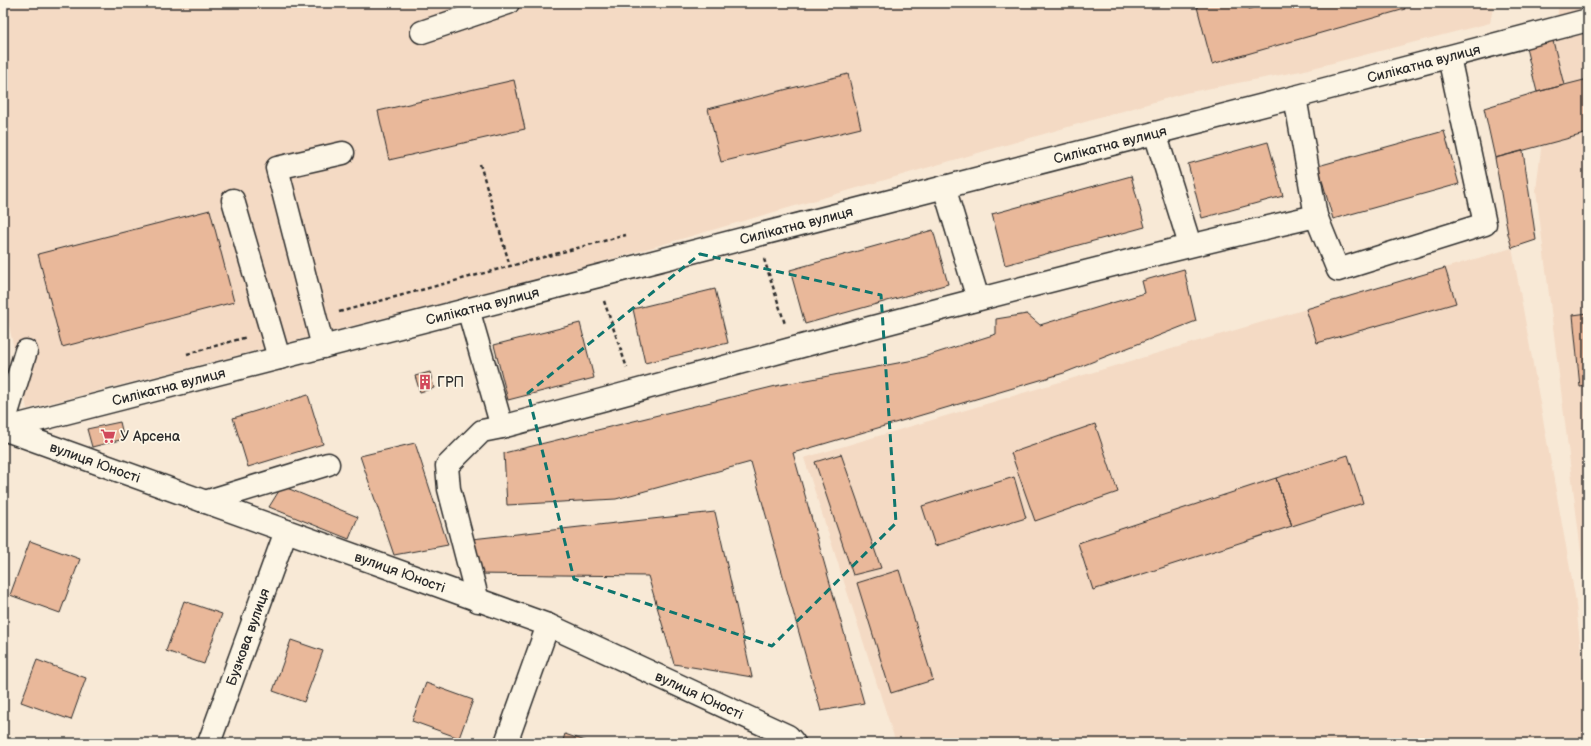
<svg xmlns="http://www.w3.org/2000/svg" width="1591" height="746" viewBox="0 0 1591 746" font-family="'Balsamiq Sans',sans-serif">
<rect width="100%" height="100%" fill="#f8e9d6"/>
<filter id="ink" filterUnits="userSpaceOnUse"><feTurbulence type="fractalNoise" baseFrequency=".025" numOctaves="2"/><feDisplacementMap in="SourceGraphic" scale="8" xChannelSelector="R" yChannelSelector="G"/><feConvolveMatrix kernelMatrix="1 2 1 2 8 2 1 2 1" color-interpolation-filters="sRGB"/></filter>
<g filter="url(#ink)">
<!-- built -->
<path fill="#f4dac4" d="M3,3H1494L1490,23L1301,71L1185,93L595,264L27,409L3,298Z
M1559,3H1588V608L1536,190Z
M1512,248L1575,596L1588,717V743H896L804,458Z"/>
<!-- building -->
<path fill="#e9b89a" stroke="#2b2b2b" d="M1196,3H1247L1249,9L1270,3H1403L1405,9L1212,64Z
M1552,37L1564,85L1537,92L1525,44Z
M848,74L861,128L721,162L708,109Z
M1588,79V133L1495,158L1484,108L1537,92Z
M514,80L525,129L389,160L378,111Z
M1444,131L1459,184L1333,219L1318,166Z
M1268,142L1283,196L1202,218L1188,164Z
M1523,151L1536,240L1512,248L1508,234L1495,158Z
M1131,176L1145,227L1005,265L992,214Z
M210,210L234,302L62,347L38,254Z
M933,230L948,284L805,324L790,270Z
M1445,268L1456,303L1317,343L1306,309Z
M1184,269L1196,321L1064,373L793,453L864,703L821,711L751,462L616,499L507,505L504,453L780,385L914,360L996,334V319L1027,314L1040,325L1145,293L1142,281Z
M715,289L728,343L645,363L633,309Z
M1588,313V386L1580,387L1573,315Z
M580,323L594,378L508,400L494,345Z
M430,372L434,388L420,392L415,376Z
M308,395L323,444L248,467L233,418Z
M120,422L124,439L92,447L87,429Z
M1095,424L1118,492L1035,521L1011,453Z
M415,443L448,545L394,555L360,456Z
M841,454L881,568L853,575L815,462Z
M1348,455L1363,503L1292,526L1276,478Z
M1014,477L1026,518L935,546L922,506Z
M1276,478L1292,526L1093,590L1078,543Z
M282,486L358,517L349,539L269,507Z
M715,512L752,677L674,664L648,576L474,574L472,539Z
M30,541L80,559L60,613L10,595Z
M899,570L933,680L891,693L857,583Z
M184,601L222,614L204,664L166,651Z
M291,640L323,651L304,702L273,691Z
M37,660L86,678L71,720L21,702Z
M426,683L473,700L459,738L412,721Z
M565,734L591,743H562Z"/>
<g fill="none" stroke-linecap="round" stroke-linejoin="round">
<!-- minor casing -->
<g stroke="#2b2b2b" stroke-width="25">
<g id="minor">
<path d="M422,32L508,3"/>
<path d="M1295,97L1316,216L1338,270L1485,224L1449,57"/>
<path d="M1155,133L1190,245"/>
<path d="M944,187L978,299"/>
<path d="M233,200L279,358"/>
<path d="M468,309L502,427C773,354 1043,279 1316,216"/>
<path d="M323,347L277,168L343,153"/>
<path d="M3,426L26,351"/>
<path id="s1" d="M3,429L1295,97L1588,20"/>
<path id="s2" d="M3,429L548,625L788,736L794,743"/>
<path d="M205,502L328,464"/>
<path d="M478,601L449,489L447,466L482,431L502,427"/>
<path id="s3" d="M209,743L286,531"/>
<path d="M506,743L548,625"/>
</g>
</g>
<!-- path -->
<path stroke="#2b2b2b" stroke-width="2.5" stroke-dasharray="4 3" stroke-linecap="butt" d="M480,164L510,266
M764,259L785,324
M604,301L627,368
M339,312L626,235
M187,354L247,337"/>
<!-- minor -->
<use href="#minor" stroke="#fcf5e5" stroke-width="22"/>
</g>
</g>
<!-- marked area -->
<path fill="none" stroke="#0f766e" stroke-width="3" stroke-dasharray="8 5" stroke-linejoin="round" d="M700,254L881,295L896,523L772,646L574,579L528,393Z"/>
<!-- icons -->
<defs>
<g id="building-bare" transform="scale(1.2)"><path d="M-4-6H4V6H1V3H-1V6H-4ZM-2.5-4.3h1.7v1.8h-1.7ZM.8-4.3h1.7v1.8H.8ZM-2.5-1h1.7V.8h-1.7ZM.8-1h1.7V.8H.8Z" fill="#d1495b" stroke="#fcf5e5" stroke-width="2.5" paint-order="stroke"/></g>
<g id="supermarket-bare" transform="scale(1.2)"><path d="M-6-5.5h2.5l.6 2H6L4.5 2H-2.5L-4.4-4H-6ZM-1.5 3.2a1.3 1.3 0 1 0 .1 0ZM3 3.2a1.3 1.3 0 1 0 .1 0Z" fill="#d1495b" stroke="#fcf5e5" stroke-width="2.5" paint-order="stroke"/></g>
</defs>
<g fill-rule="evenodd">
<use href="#building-bare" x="425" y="382"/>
<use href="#supermarket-bare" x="108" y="436"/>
</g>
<g text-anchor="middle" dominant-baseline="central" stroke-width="3.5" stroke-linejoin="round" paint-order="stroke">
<!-- street labels -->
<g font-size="14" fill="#2b2b2b" stroke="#fcf5e5">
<text stroke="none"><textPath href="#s1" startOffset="1467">Силікатна вулиця</textPath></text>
<text stroke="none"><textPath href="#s1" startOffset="1143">Силікатна вулиця</textPath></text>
<text stroke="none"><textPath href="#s1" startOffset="819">Силікатна вулиця</textPath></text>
<text stroke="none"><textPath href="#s1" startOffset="495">Силікатна вулиця</textPath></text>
<text stroke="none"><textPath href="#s1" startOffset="171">Силікатна вулиця</textPath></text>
<text stroke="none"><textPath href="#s2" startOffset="98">вулиця Юності</textPath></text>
<text stroke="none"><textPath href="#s2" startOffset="422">вулиця Юності</textPath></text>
<text stroke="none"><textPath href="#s3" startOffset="113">Бузкова вулиця</textPath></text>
<text stroke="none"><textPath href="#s2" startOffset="746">вулиця Юності</textPath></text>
</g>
<!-- poi labels -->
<g font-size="14" fill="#2b2b2b" stroke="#fcf5e5" text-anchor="start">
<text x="437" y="382">ГРП</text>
<text x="120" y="436">У Арсена</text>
</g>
</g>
<!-- margin -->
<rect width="1591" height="746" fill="none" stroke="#fcf5e5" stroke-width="16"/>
<rect x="8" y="8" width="1575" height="730" fill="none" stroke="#2b2b2b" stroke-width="1.5" filter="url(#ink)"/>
</svg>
